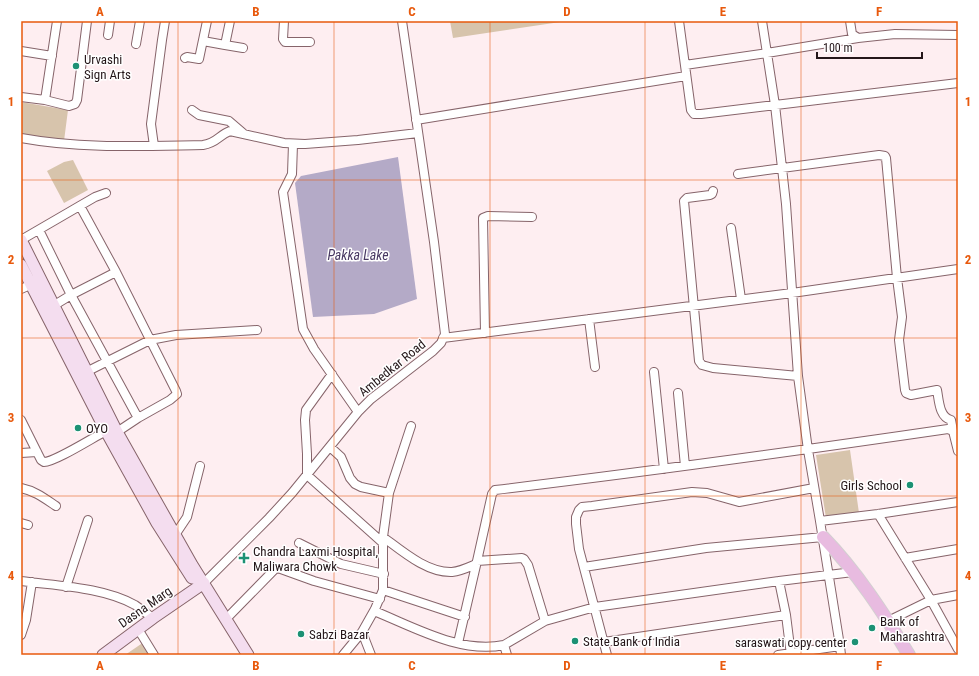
<svg xmlns="http://www.w3.org/2000/svg" width="979" height="676" viewBox="0 0 979 676" font-family="'Roboto Condensed',sans-serif">
<rect width="100%" height="100%" fill="#feeef1"/>
<!-- green -->
<path fill="#d7c4ac" d="M450,21H567L453,38Z
M21,102L68,110L64,141L21,134Z
M73,160L88,190L64,203L47,171L64,162Z
M850,450L859,513L826,518L816,455Z
M144,642L151,655H125Z"/>
<!-- water -->
<path fill="#b4aac7" d="M398,157L417,299L374,314L313,317L295,183L301,176Z"/>
<g fill="none" stroke-linecap="round" stroke-linejoin="round">
<!-- street casing -->
<g stroke="#86646a" stroke-width="10">
<path id="street" d="M284,21L283,39L285,42H310
M679,21L691,110L694,114H701L958,83
M762,21L775,105L786,204L798,376L808,450L820,521L878,514L958,502
M850,21L852,34L858,38L895,34L958,35
M108,35L110,21
M203,41L225,45L230,21
M136,44L140,21
M225,45L243,48
M21,51L52,56
M185,58L187,57L199,59L207,21
M685,65L767,53L858,38
M21,97L45,100L69,106L75,104L77,100L87,21
M45,100L57,21
M192,110L199,115L229,121L243,133
M416,120L686,76
M21,138C81,149 143,146 203,145C217,143 219,135 230,131L284,143L305,144L358,140L418,133
M293,144L292,174L283,192L303,329L314,349L358,412
M154,146L151,124L162,40L165,21
M738,174L879,155L885,156L886,158L897,278L902,317L899,340L905,390L906,393L911,395L937,390C939,400 939,417 951,420L953,431
M713,191L712,194L710,195L687,198L684,201L699,361L702,365L713,368L798,376
M80,206L116,272
M731,228L741,299
M39,230L71,295L138,418
M21,240L95,197L106,193
M21,289L30,285
M53,306L71,295L116,272L176,391L177,394L170,400L138,418L117,432
M589,319L595,367
M485,333L483,218L488,216L532,217
M443,338L792,293L958,269
M86,372L150,340L176,335L257,330
M654,372L664,469
M332,374L306,410L305,420L307,454V475L383,543
M678,393L685,466
M21,420L41,460L44,462C55,462 94,437 106,431
M330,447L341,457L350,478L355,484L361,487L389,493
M21,453L37,452
M21,488C35,491 44,498 56,506
M878,514L931,600L958,649
M21,523L28,525
M175,535L187,517L200,466
M383,537C402,551 427,573 452,572C461,571 469,567 476,564
M299,543L341,564L384,574
M905,558L958,549
M477,561L492,494L495,490C646,472 797,451 948,429L953,431L958,451
M584,567L706,548L823,537
M21,581C57,586 103,587 135,605C141,609 147,614 153,618
M779,581L786,615L791,655
M204,583L269,518L292,493L358,412L371,399L433,351L441,343L445,334L434,242L402,21
M66,587L88,520
M383,590L465,617
M374,611C414,627 460,654 504,645
M226,619L275,569L278,568L314,581L380,599
M888,621L931,600L958,595
M138,629L154,655
M362,632L371,655
M21,635L26,620L32,582
M604,642L786,615
M458,643L477,561L522,558L524,559L528,565L545,621
M840,646L841,655
M343,655L362,632L375,609L383,590V537L389,493L411,426
M507,655L504,645L545,621L595,607L779,581L853,572
M607,655L579,549L576,524V517L579,510L582,507L592,506L692,492L707,493L739,502L814,488
M778,655L840,646L820,521"/>
</g>
<!-- secondary casing -->
<g stroke="#86646a" stroke-width="13">
<path id="secondary" d="M21,240L117,432L192,565L248,655
M21,265L106,431L157,523L192,578
M103,655L153,618L204,583"/>
</g>
<!-- primary casing -->
<g stroke="#d3d0d1" stroke-width="14">
<path id="primary" d="M823,537C857,572 884,614 909,655"/>
</g>
<!-- street -->
<use href="#street" stroke="#fff" stroke-width="8"/>
<!-- secondary -->
<use href="#secondary" stroke="#f4ddef" stroke-width="11"/>
<!-- primary -->
<use href="#primary" stroke="#e8bbe0" stroke-width="12"/>
</g>
<!-- grid -->
<path fill="none" stroke="#e8590c" stroke-width="1" stroke-opacity="0.55" d="M178,21V655M334,21V655M490,21V655M645,21V655M801,21V655M21,180H958M21,338H958M21,496H958"/>
<!-- markers -->
<g fill="#1c9174" stroke="#fff" stroke-width="1.5">
<circle cx="76" cy="66" r="4"/>
<circle cx="78" cy="428" r="4"/>
<circle cx="910" cy="485" r="4"/>
<path d="M242 552h4v4h4v4h-4v4h-4v-4h-4v-4h4z"/>
<circle cx="872" cy="628" r="4"/>
<circle cx="301" cy="634" r="4"/>
<circle cx="575" cy="641" r="4"/>
<circle cx="855" cy="642" r="4"/>
</g>
<g text-anchor="middle" dominant-baseline="central" stroke-width="3" stroke-linejoin="round" paint-order="stroke">
<!-- poi labels -->
<g font-size="13" fill="#241619" stroke="#fff" text-anchor="start">
<text x="84" y="59">Urvashi<tspan x="84" dy="15">Sign Arts</tspan></text>
<text x="86" y="428">OYO</text>
<text x="902" y="485" text-anchor="end">Girls School</text>
<text x="253" y="551">Chandra Laxmi Hospital,<tspan x="253" dy="15">Maliwara Chowk</tspan></text>
<text x="880" y="621">Bank of<tspan x="880" dy="15">Maharashtra</tspan></text>
<text x="309" y="634">Sabzi Bazar</text>
<text x="583" y="641">State Bank of India</text>
<text x="847" y="642" text-anchor="end">saraswati copy center</text>
</g>
<!-- street labels -->
<g font-size="13" fill="#241619" stroke="#fff">
<text transform="translate(392 368) rotate(-39)">Ambedkar Road</text>
<text transform="translate(145 607) rotate(-35)">Dasna Marg</text>
</g>
<!-- water labels -->
<g font-size="14" font-style="italic" fill="#483862" stroke="#fff">
<text x="358" y="255">Pakka Lake</text>
</g>
</g>
<!-- border -->
<rect width="979" height="676" fill="none" stroke="#ffffff" stroke-width="44"/>
<!-- scale -->
<path d="M817 52v6h105v-6" fill="none" stroke="#241619" stroke-width="2"/>
<text x="823" y="52" font-size="12" fill="#241619" stroke="#ffffff" stroke-width="3" paint-order="stroke">100 m</text>
<rect x="22" y="22" width="935" height="632" fill="none" stroke="#e8590c" stroke-width="1.5"/>
<g font-size="13" text-anchor="middle" font-weight="bold" fill="#e8590c">
<text x="100" y="16">A</text>
<text x="256" y="16">B</text>
<text x="412" y="16">C</text>
<text x="567" y="16">D</text>
<text x="723" y="16">E</text>
<text x="879" y="16">F</text>
<text x="11" y="106">1</text>
<text x="968" y="106">1</text>
<text x="11" y="264">2</text>
<text x="968" y="264">2</text>
<text x="11" y="422">3</text>
<text x="968" y="422">3</text>
<text x="11" y="580">4</text>
<text x="968" y="580">4</text>
<text x="100" y="670">A</text>
<text x="256" y="670">B</text>
<text x="412" y="670">C</text>
<text x="567" y="670">D</text>
<text x="723" y="670">E</text>
<text x="879" y="670">F</text>
</g>
</svg>
